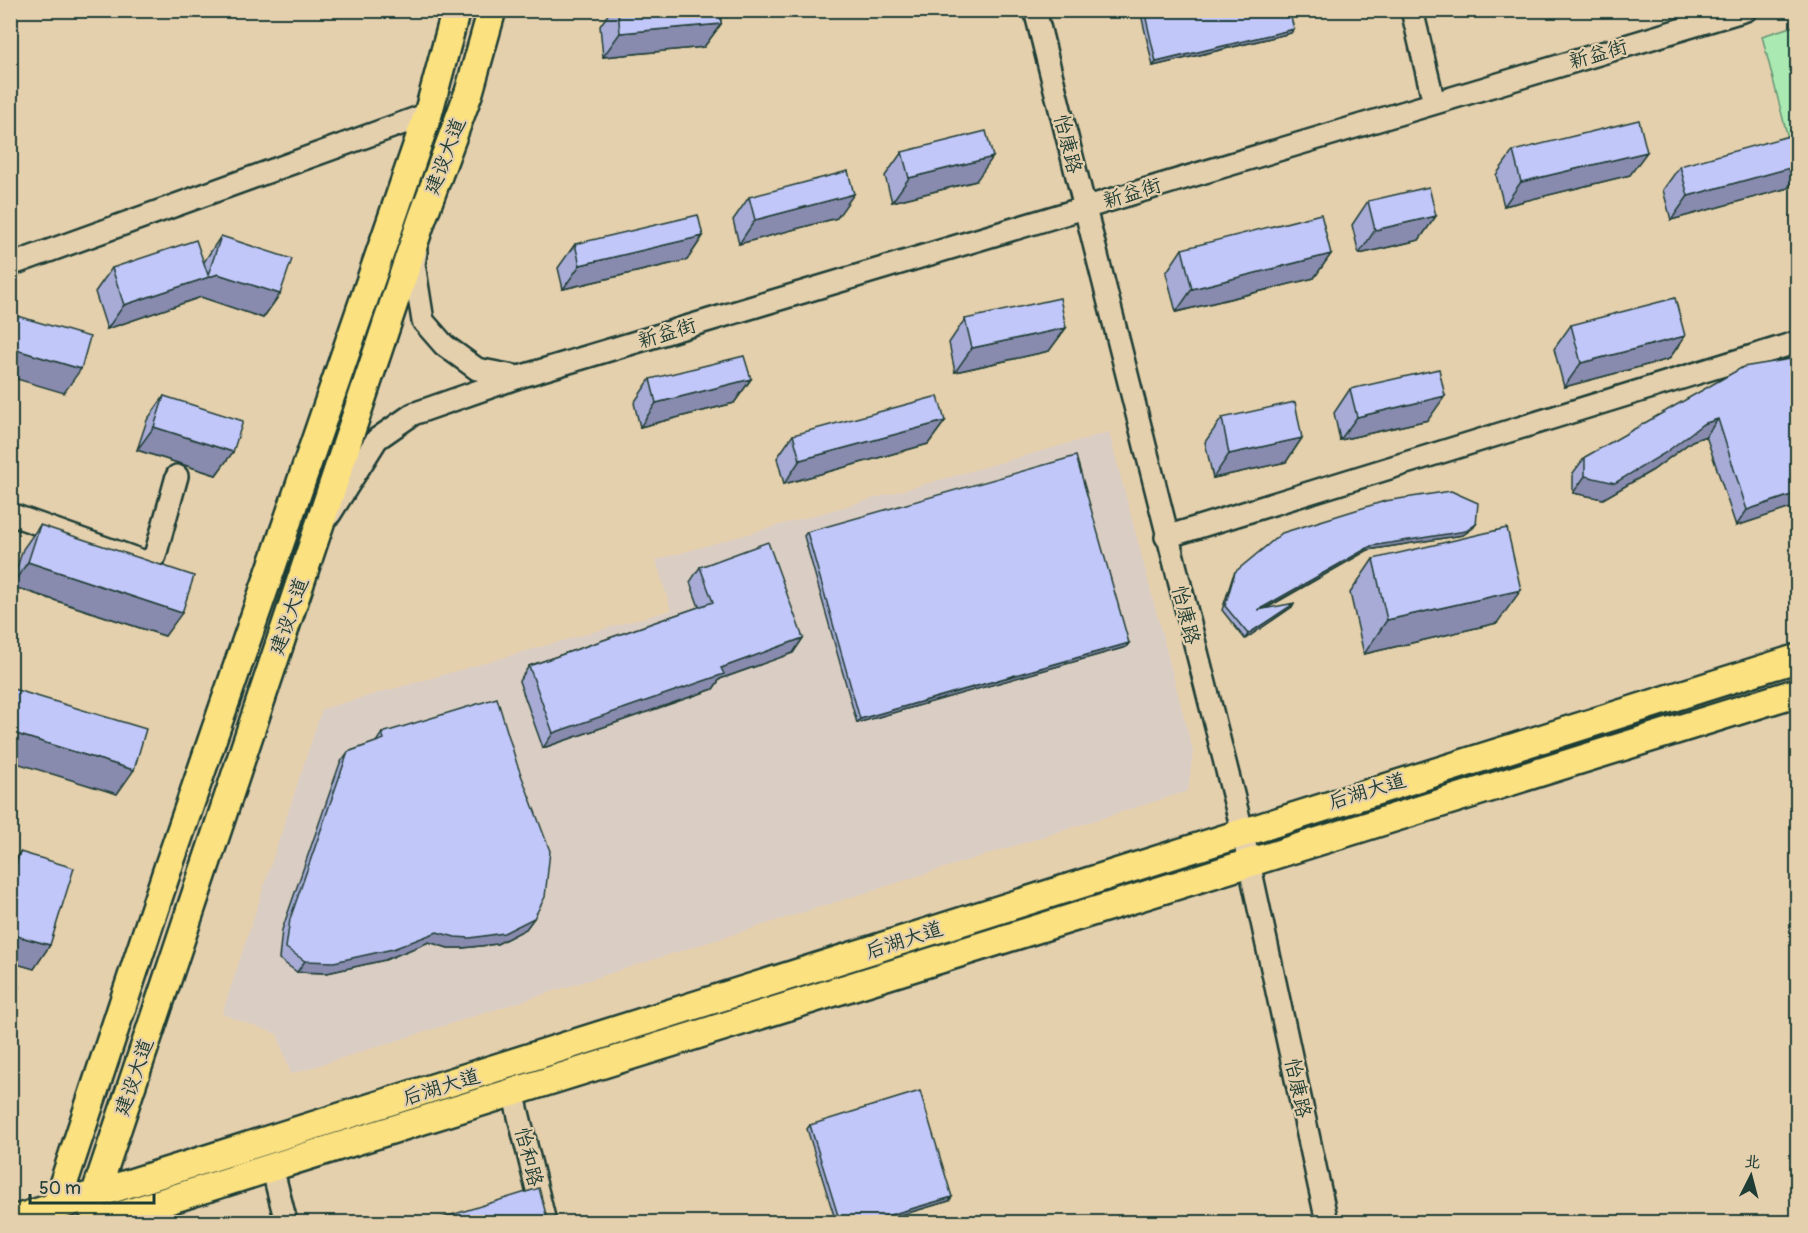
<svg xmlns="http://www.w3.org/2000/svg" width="1808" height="1233" viewBox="0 0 1808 1233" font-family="Pangolin,'LXGW WenKai TC',sans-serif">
<rect width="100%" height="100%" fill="#e5d0ae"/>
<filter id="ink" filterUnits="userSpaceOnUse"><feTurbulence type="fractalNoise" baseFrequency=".0167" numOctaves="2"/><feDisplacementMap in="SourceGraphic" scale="12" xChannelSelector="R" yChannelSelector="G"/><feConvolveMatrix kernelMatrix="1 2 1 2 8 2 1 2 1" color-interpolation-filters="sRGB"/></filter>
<g filter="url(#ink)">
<!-- built -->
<path fill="#dacdc4" d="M1109,432L1193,751L1188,791L291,1074L277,1034L222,1014L322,709L671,610L656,560Z"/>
<!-- green -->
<path fill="#aaeab2" stroke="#649473" stroke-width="1.5" d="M1797,25V174L1762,36Z"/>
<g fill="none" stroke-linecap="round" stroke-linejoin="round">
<!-- minor casing -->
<g stroke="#1f3d34" stroke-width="26">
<path id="minor" d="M1035,10L1242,830L1327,1222
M1412,10L1434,103
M10,265L428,114
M519,377L1746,10
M10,514L145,562L155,556L177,476
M330,514L377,439L413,414L519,377L477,369L444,345L423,321L414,264L416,252
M1166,537L1798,342
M513,1092L545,1222
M272,1167L286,1222"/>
</g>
<!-- major casing -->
<g stroke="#1f3d34" stroke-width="32">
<path id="major" d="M91,1207L422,219L469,92L492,10
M10,1221C607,1036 1200,842 1798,658
M51,1221L169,865L428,114L456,10
M100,1222L298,1159L1798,692"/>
</g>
<!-- minor -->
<use href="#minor" stroke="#e5d0ae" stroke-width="21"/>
<!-- major -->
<use href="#major" stroke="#fbe180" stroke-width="27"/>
</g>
<!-- wall -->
<path fill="#a7abd6" stroke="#1f3d34" stroke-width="1.5" d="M611,10H720L721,24L704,47L603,57L600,26Z
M1140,10H1289L1291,33L1153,66Z
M1513,151L1630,175L1504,206L1496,175Z
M902,152L976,181L892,202L885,176Z
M1680,166L1788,188L1671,220L1663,190Z
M749,197L837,218L739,244L733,220Z
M1368,201L1436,216L1419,240L1359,254L1352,225Z
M221,236L280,294L263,318L201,297L107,329L95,292L112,268L204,262Z
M703,236L687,260L563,289L558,268L575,244Z
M1182,249L1331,254L1314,278L1176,312L1166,273Z
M965,319L1066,328L1049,351L955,372L949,343Z
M1571,325L1685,336L1669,359L1564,387L1554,349Z
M1797,358V413H1795L1797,506L1736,526L1706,436L1692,441L1653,470L1603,499L1573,493V473L1585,457Z
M650,379H751L734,403L640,427L634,403Z
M1350,389L1428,420L1340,440L1334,413Z
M164,396L233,452L216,475L137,450L147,420Z
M1222,418L1302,438L1286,462L1213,478L1205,442Z
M945,421L928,444L784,484L777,458L793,435Z
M1476,524L1473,528L1463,535L1368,550L1265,609L1292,607L1245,639L1222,610L1233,576L1235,572Z
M40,525L165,636L11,586L23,549Z
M807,532L1129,643L1126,647L857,723L804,536Z
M1373,559L1497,623L1364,654L1350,593Z
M700,567L803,638L793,653L720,679L713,689L543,748L519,681L529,666L699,607L690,582Z
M382,733L534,918L526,929L497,944L463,948H448L429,942L385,960L327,973L297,972L279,959L282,930L340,763L348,752L376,742Z
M20,852L50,945L34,969L10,962V865Z
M810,1125L949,1201L877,1222H836L807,1129Z"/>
<!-- shaded-wall -->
<path fill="#888bae" stroke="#1f3d34" stroke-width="1.5" d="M721,24L704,47L603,57L620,33Z
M1294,29L1291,33L1153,66L1156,62Z
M1647,152L1630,175L1504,206L1521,182Z
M993,157L976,181L892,202L909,178Z
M1797,166V174L1788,188L1671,220L1688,196Z
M854,194L837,218L739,244L755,220Z
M1436,216L1419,240L1359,254L1375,230Z
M703,236L687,260L563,289L580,265Z
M1331,254L1314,278L1176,312L1192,289Z
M218,274L280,294L263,318L201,297L107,329L124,305Z
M1066,328L1049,351L955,372L972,348Z
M1685,336L1669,359L1564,387L1581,363Z
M10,348L81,369L64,393L10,377Z
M751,379L734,403L640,427L656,403Z
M1445,396L1428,420L1340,440L1357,417Z
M1797,398V413L1779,415L1791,399Z
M1718,419L1706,436L1692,441L1653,470L1603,499L1573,493L1585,476L1703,424Z
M945,421L928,444L784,484L800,460Z
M154,427L233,452L216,475L137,450Z
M1302,438L1286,462L1213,478L1229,454Z
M1797,493V506L1736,526L1747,510Z
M1476,524L1473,528L1463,535L1368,550L1255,614L1258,610L1371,546Z
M28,562L182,613L165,636L11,586Z
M1521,590L1497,623L1364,654L1387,620Z
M1295,603L1292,607L1245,639L1248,634Z
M803,638L793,653L720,679L713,689L543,748L553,733L721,668Z
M1129,643L1126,647L857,723L860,719Z
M10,732L134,770L117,794L10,761Z
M534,918L526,929L497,944L463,948H448L429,942L385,960L327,973L297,972L305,961L437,932Z
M10,934L50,945L34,969L10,962Z
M952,1197L949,1201L877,1222H866Z"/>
<!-- building -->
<path fill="#c2c7f9" stroke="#1f3d34" stroke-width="1.5" d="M618,10H720L721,24L620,33Z
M1144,10H1289L1294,29L1156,62Z
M1639,120L1647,152L1521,182L1513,151Z
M986,131L993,157L909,178L902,152Z
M1796,134L1797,140V166L1688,196L1680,166Z
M848,171L854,194L755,220L749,197Z
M1429,187L1436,216L1375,230L1368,201Z
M1321,214L1331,254L1192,289L1182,249Z
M698,215L703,236L580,265L575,244Z
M221,236L292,259L280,294L218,274L124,305L112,268L196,240L208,275Z
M1060,298L1066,328L972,348L965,319Z
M1675,298L1685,336L1581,363L1571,325Z
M10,314L90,337L81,369L10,348Z
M744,356L751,379L656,403L650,379Z
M1797,358V398L1791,399L1797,419V493L1747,510L1718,419L1703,424L1665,453L1615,483L1585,476V457L1743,367Z
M1439,369L1445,396L1357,417L1350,389Z
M164,396L243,421L233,452L154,427Z
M938,396L945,421L800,460L793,435Z
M1295,402L1302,438L1229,454L1222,418Z
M1076,456L1129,643L860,719L807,532Z
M1451,491L1478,503L1476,524L1466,531L1371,546L1258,610L1295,603L1248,634L1225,606L1235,572L1282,533L1385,501Z
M40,525L194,576L182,613L28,562Z
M1507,528L1521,590L1387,620L1373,559Z
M768,542L803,638L721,668L724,674L553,733L529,666L713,602L700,567Z
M10,688L146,729L134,770L10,732Z
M497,698L517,764L550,851L545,897L534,918L504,933L470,938L455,937L437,932L393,949L334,962L305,961L286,948L290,919L348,752L384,739L382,733Z
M20,852L74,868L50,945L10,934V882Z
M10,984L19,986L10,1017Z
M920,1091L952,1197L866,1222H840L810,1125Z
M539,1188L548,1222H429Z"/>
</g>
<g text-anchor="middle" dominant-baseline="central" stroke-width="4.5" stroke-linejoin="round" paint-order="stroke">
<!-- street labels -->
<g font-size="20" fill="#1f3d34" stroke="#e5d0ae">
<text transform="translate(1598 54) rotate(-16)">新益街</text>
<text transform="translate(1068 144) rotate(76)">怡康路</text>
<text transform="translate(445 156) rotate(-69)">建设大道</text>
<text transform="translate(1132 193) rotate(-17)">新益街</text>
<text transform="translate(667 333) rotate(-17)">新益街</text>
<text transform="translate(1186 615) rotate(76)">怡康路</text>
<text transform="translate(289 616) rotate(-71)">建设大道</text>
<text transform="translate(1367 791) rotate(-17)">后湖大道</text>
<text transform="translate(904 940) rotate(-18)">后湖大道</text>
<text transform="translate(134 1077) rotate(-71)">建设大道</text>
<text transform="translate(441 1087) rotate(-17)">后湖大道</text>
<text transform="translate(1298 1088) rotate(78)">怡康路</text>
<text transform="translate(529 1157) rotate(76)">怡和路</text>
</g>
</g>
<!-- margin -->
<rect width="1808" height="1233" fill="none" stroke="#e5d0ae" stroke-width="36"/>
<rect x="18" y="18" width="1772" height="1197" fill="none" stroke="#1f3d34" stroke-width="2" filter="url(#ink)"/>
<!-- north arrow -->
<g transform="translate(1751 1176) rotate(6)" stroke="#e5d0ae" stroke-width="4.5" paint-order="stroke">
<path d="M0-4.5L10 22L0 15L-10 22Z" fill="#1f3d34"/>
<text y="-9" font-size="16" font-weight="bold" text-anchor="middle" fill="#1f3d34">北</text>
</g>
<!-- scale -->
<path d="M30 1194v9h124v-9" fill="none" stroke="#1f3d34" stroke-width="3"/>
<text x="39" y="1194" font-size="18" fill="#1f3d34" stroke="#e5d0ae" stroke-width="4.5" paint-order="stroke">50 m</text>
</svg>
